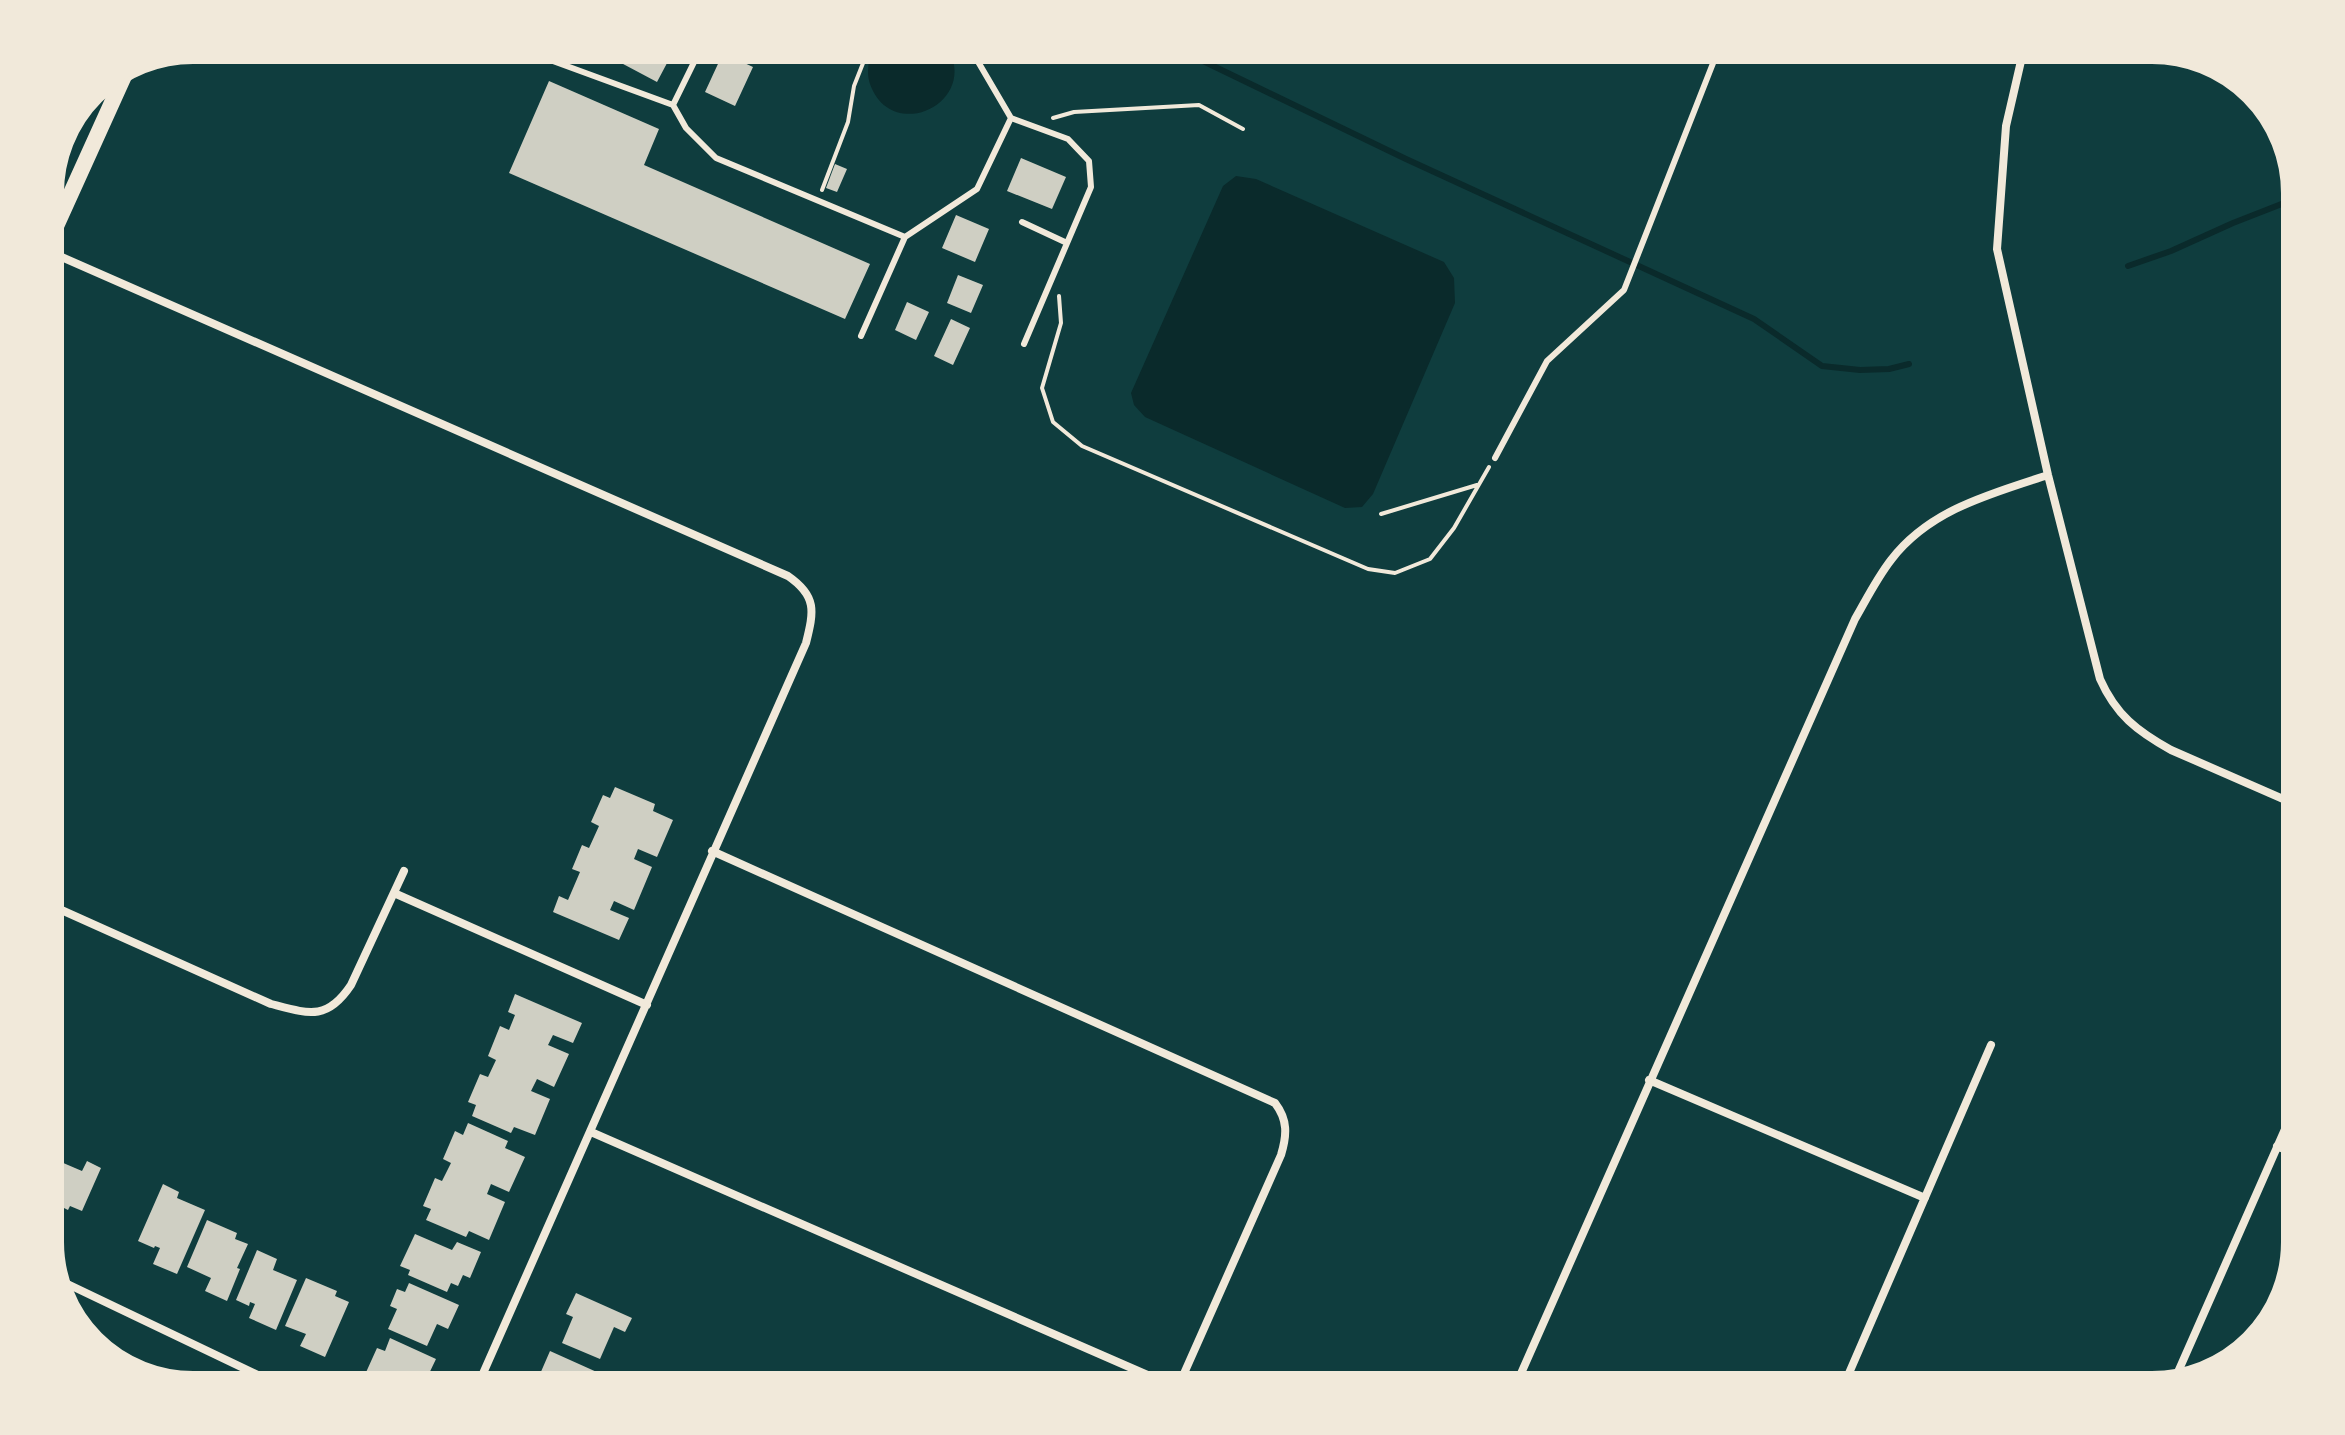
<svg xmlns="http://www.w3.org/2000/svg" width="2345" height="1435" viewBox="0 0 2345 1435" font-family="Barlow,sans-serif">
<rect width="100%" height="100%" fill="#0f3d3e"/>
<!-- water -->
<path fill="#0a2a2b" d="M788,48H854C835,66 807,70 788,48Z
M875,48H948C979,104 891,144 870,84C866,72 868,59 875,48Z
M1236,176L1256,179L1444,262L1454,278L1455,303L1373,494L1362,507L1345,508L1145,417L1134,405L1131,393L1223,186Z"/>
<g fill="none" stroke-linecap="round" stroke-linejoin="round">
<!-- stream -->
<path stroke="#0a2a2b" stroke-width="6" d="M1176,48L1406,159L1754,319L1822,366L1860,370L1889,369L1909,364
M2128,266L2171,251L2233,223L2297,198"/>
</g>
<!-- building -->
<path fill="#cfcfc3" d="M593,48H675L657,82Z
M723,53L753,67L735,106L705,92Z
M549,81L659,129L644,165L870,264L845,319L509,173Z
M1021,158L1066,177L1052,209L1007,191Z
M835,164L847,169L837,192L826,188Z
M956,215L989,229L975,262L942,248Z
M958,275L983,285L971,313L947,303Z
M907,302L929,312L916,340L895,330Z
M951,319L970,328L953,365L934,356Z
M615,787L655,804L653,811L673,820L657,857L638,849L634,859L652,867L634,910L614,901L610,910L629,918L619,940L553,912L559,896L568,900L580,872L572,869L582,845L589,848L599,826L591,822L603,795L610,798Z
M515,994L582,1023L573,1043L553,1035L548,1045L569,1054L554,1087L537,1079L531,1091L550,1099L535,1135L514,1127L511,1133L472,1116L476,1105L468,1102L480,1074L488,1077L496,1060L488,1056L500,1026L509,1030L515,1015L508,1012Z
M468,1123L508,1141L505,1148L525,1157L509,1192L491,1184L487,1194L505,1202L489,1240L469,1231L466,1237L426,1220L431,1209L423,1206L435,1178L442,1181L451,1163L443,1159L455,1131L463,1135Z
M54,1159L82,1171L87,1161L101,1168L82,1211L70,1206L68,1210L60,1206L55,1219L48,1216V1173Z
M163,1184L179,1192L177,1198L205,1210L177,1274L153,1264L160,1248L155,1246L154,1248L138,1241Z
M207,1220L237,1233L235,1239L248,1244L237,1268L240,1269L227,1301L205,1291L211,1278L187,1267Z
M415,1234L452,1250L457,1242L481,1252L470,1278L463,1275L458,1286L451,1283L447,1292L408,1275L410,1270L400,1266Z
M257,1250L277,1259L273,1270L297,1280L276,1330L249,1318L255,1304L250,1302L249,1306L236,1300Z
M306,1278L337,1291L335,1296L349,1302L325,1357L300,1346L306,1334L285,1326Z
M409,1283L459,1305L448,1329L437,1324L427,1346L388,1329L397,1309L390,1306L397,1289L405,1292Z
M576,1293L632,1318L625,1332L614,1327L600,1359L562,1343L573,1317L566,1314Z
M390,1338L436,1359L425,1382L417,1379L414,1384L421,1387H381L363,1379L377,1348L385,1351Z
M550,1351L599,1373L593,1387H548L554,1380L540,1374Z"/>
<g fill="none" stroke-linecap="round" stroke-linejoin="round">
<!-- path -->
<path stroke="#f1e9da" stroke-width="4" d="M1053,118L1074,112L1199,105L1243,129
M822,190L848,122L854,86L869,48
M1059,296L1061,323L1042,388L1053,422L1082,446L1368,569L1395,573L1430,559L1454,528L1489,467
M1381,514L1477,485"/>
<!-- service -->
<path stroke="#f1e9da" stroke-width="6" d="M525,48L542,57L673,105L701,48
M970,48L1011,118
M673,105L686,128L716,158L905,237L977,189L1011,118L1068,139L1089,161L1091,187L1024,344
M1022,222L1067,243
M861,336L905,237
M1495,458L1547,361L1624,290L1719,48"/>
<!-- minor -->
<path stroke="#f1e9da" stroke-width="8" d="M2024,48L2006,126L1997,249L2048,475L2100,679C2116,715 2137,731 2171,750L2297,805
M48,251L788,576C817,596 814,611 806,643L477,1387
M712,851L1275,1103C1288,1120 1287,1135 1281,1155L1178,1387
M394,893L647,1005
M48,904L271,1004C309,1014 327,1021 351,985L404,871
M1649,1080L1925,1198
M591,1132L1175,1387
M2277,1146L2297,1155
M57,1279L283,1387
M2174,1381L2297,1102
M1515,1387L1855,619C1866,600 1877,578 1891,560C1929,510 1990,494 2048,475
M1843,1387L1991,1045"/>
<!-- secondary -->
<path stroke="#f1e9da" stroke-width="16" d="M48,244L129,65"/>
</g>
<!-- crop -->
<path d="M0 0H2345V1435H0ZM193 62H2152A131 131 0 0 1 2283 193V1242A131 131 0 0 1 2152 1373H193A131 131 0 0 1 62 1242V193A131 131 0 0 1 193 62Z" fill="#f1e9da" fill-rule="evenodd"/>
<path fill="none" stroke="#f1e9da" stroke-width="4" d="M193 62H2152A131 131 0 0 1 2283 193V1242A131 131 0 0 1 2152 1373H193A131 131 0 0 1 62 1242V193A131 131 0 0 1 193 62Z"/>
</svg>
